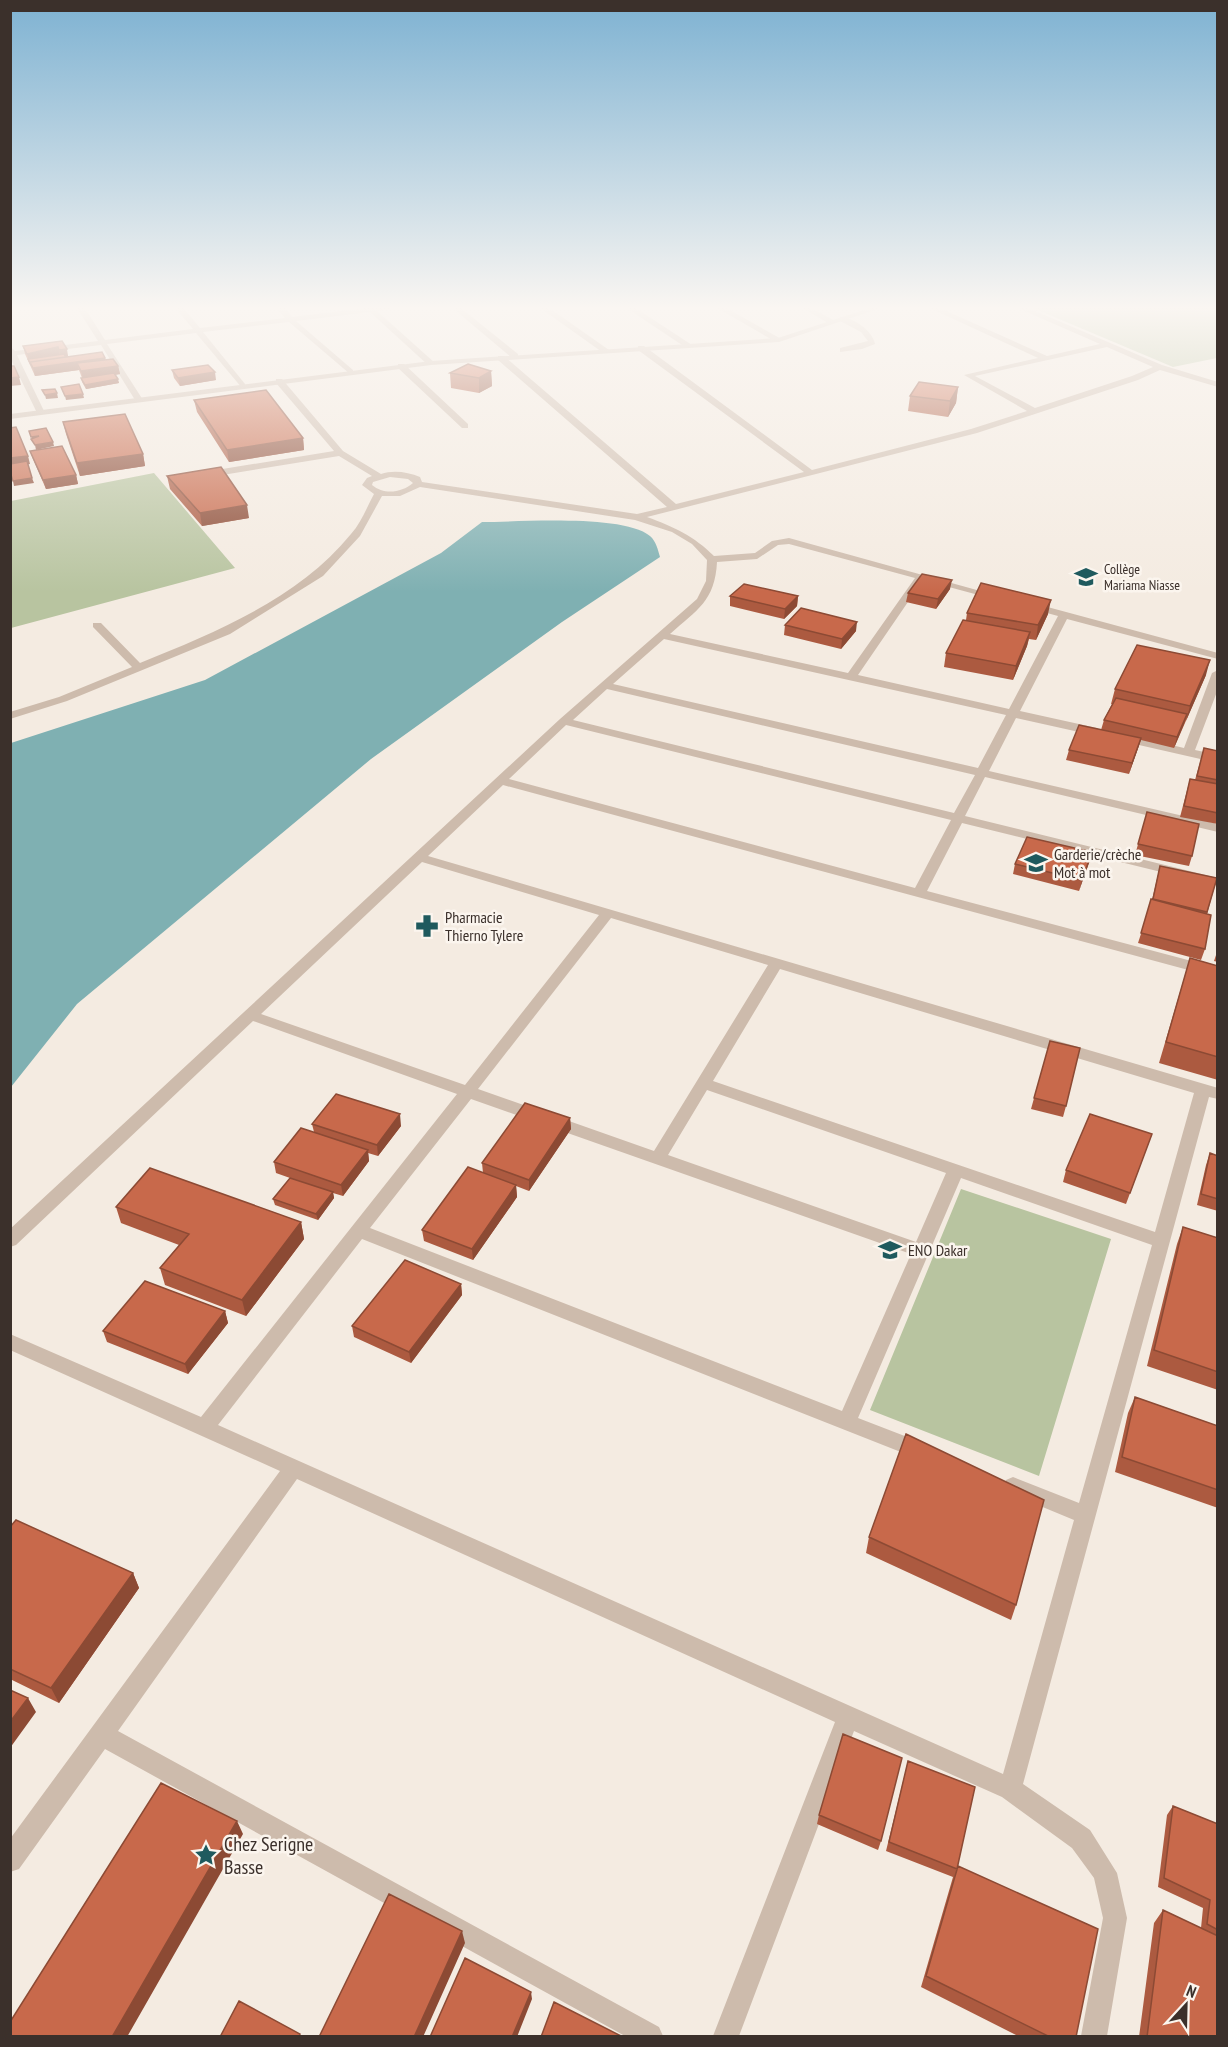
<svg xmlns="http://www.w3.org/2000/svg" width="1228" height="2047" viewBox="0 0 1228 2047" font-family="'PT Sans Narrow',sans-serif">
<rect width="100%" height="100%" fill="#f4ebe1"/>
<!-- green -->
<path fill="#b8c4a0" d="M1026,305H1217V358L1173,367Z
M154,473L235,568L11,628V501Z
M961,1189L1111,1239L1039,1476L870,1410Z"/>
<!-- water -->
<path fill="#7fb0b2" d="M482,522C519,522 623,514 650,536C656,541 658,550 660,557L562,622L371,759L77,1004L11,1087V743L205,680L441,553Z"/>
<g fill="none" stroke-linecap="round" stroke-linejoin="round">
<!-- service -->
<path fill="#cdbbac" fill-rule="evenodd" d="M840,317C853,317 873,331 875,344L862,349L840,352V348L868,341L861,332L840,321Z"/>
<!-- minor -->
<path fill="#cdbbac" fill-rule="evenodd" d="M75,305H83L105,340L193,329L173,305H181L200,328L285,318L274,305H282L292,317L365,308L362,305L373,307L412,305L377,311L435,363L428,365L370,312L296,321L353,370V374H350L289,322L203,332L245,384L246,386L242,388L196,333L107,344L143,400L139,402L135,400L101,345L17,355L45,413L38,415L10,357V346L15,351L98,341Z
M449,305H457L518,354V358H512Z
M536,305H545L609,350L602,352Z
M622,305H631L692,345L685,347Z
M712,305H721L783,340L776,342Z
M797,305H806L837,322L830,324Z
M923,305H933L1047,356L1100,344L1011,305H1021L1162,365L1218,382V387L1160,370L1138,380L977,433L647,517C674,527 694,536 714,556L755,553L772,541L789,538L1002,597L997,600L923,580L858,675L1009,709L1058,616L1025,607V603L1029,602L1218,653V659L1067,619L1020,711L1097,728L1103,732L1097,736L1016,718L989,771L1218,824V832L985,777L965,816L1218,878V886L962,823L927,891L1218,968V978L503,785L428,856L1218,1088V1099L1209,1097L1023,1784L1090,1830L1117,1873L1127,1918L1107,2036H1081L1103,1918L1094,1878L1072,1848L1002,1797L854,1731L739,2036H713L835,1722L297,1479L118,1731L659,2027L663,2036H625L105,1749L19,1869L10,1872V1839L280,1471L10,1350V1334L201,1417L457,1094L253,1021L16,1245L10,1247V1229L560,719L697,599L706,581L707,560L692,544L672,532L635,520L420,487L400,496H382L360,536L323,576L230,634L67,701L10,719V712L59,697L132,667L93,627V623H101L140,663C216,632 298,599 351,534C361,523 367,507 374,494L362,485L367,478L372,476L339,456L204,478L200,475L204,472L334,451L276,383V379H282L343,451L381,474C393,470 408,472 420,477L422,482L637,514L667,507L498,360V356H504L676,504L804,472L638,350V346H644L812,470L971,429L1027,411L964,375L1038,358ZM1107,347L1153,367L1132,376L1035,408L975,376ZM390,477L408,479L413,483C401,493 384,495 372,485L373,482ZM789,544L915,578L848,673L670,634C697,610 715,601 717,562L757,559L778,545ZM664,639L1006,715L978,768L613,684ZM607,689L975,775L954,813L573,720ZM566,725L951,820L915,888L509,779ZM422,862L599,915L465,1085L261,1014ZM611,918L768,965L654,1151L478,1089ZM780,969L1194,1093L1155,1232L713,1081ZM707,1090L946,1173L916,1242L668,1155ZM471,1099L911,1254L842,1411L370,1228ZM961,1178L1152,1245L1079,1503L1013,1477L1006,1480L1003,1486L1006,1492L1074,1520L1003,1774L218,1425L362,1239L921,1460L928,1457L931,1451L928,1445L858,1418Z
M398,364H404L468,424V428H462L398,368Z
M1218,670V689L1195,750L1218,755V763L1117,740L1115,737L1121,733L1184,748L1212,673Z"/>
<!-- tertiary -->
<path fill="#cdbbac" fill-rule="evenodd" d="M879,305H890L779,342L431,365L10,419V414L431,361L778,338Z"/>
</g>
<!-- wall -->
<path fill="#ac5a40" d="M62,341L68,356L106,360L118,366L120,374L115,375L119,383L86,389L82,382L81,378H82L79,370L35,376L25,354L23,346Z
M172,370L216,380L180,386L174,378Z
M491,371L492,386L479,393L451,388L450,373Z
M958,387L956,403L948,417L908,411L910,396Z
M194,400L303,438L304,450L229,462L197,412Z
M63,422L143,454L145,466L80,476L66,434Z
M30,451L76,475L78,484L46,489L33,459Z
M167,476L249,518L202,526L170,489Z
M950,589L936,609L906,602L908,593Z
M730,596H798L797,606L784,619L730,606Z
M967,613L1048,614L1036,640L1029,639L1027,646L1013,680L944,667L946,653L966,620Z
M785,625L856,631L841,649L784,635Z
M1206,675L1174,748L1141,740L1129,774L1066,760L1069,750L1101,730L1104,720L1112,704H1111L1115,689Z
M1204,748L1218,751V824L1180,817L1190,779L1195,780Z
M1147,812L1192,856L1189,866L1135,855Z
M1092,852L1079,891L1013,874L1015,864Z
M1160,866L1217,878L1207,914L1205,949L1201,960L1138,943L1152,900Z
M1218,949V962L1214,961Z
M1190,958L1218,966V1080L1159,1063Z
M1050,1041L1066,1106L1063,1117L1031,1109Z
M570,1118L571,1129L529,1191L516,1186L517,1197L473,1260L424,1241L422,1230L483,1173L482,1163Z
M312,1124L401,1126L378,1156L368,1153L369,1161L343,1196L333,1193L334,1198L318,1220L275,1205L273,1199L290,1178L276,1173L274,1162L314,1132Z
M1152,1134L1126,1204L1063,1182L1066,1170Z
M1210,1153L1218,1156V1211L1197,1205L1206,1165Z
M116,1207L301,1222L304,1239L246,1316L165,1285L160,1268L179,1245L121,1223Z
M1183,1227L1218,1238V1390L1147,1366L1177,1244Z
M461,1284L462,1295L411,1363L354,1337L352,1326Z
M225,1311L228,1323L188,1374L107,1342L103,1331Z
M1135,1397L1218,1426V1508L1115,1472L1128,1413Z
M10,1527L133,1573L139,1588L59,1703L10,1679Z
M869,1537L1016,1605L1011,1620L866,1553Z
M908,1761L958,1866L1076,2037H1020L921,1987L953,1877L886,1851Z
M1173,1806L1218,1824V2037H1139L1154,1923L1163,1910L1201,1928L1203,1908L1158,1887L1167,1815Z
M819,1815L881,1841L878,1850L817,1824Z"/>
<!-- shaded-wall -->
<path fill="#8c4a34" d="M58,347L60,355L29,362L27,354Z
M67,349L68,356L61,357L59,350Z
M105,358L107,366L77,363L79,370L35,376L33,368Z
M118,366L120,374L83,379L81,371Z
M491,371L492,386L479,393V378Z
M215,372L216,380L180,386L178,378Z
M19,377L21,385L10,386V378Z
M118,379L119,383L86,389L85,385Z
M958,387L956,403L948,417L950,401Z
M57,393L58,398L46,399L45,395Z
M83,394L84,398L66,400L65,396Z
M303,438L304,450L229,462L227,450Z
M53,442L54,446L36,450L35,445Z
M143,454L145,466L80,476L77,463Z
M28,456L30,464L10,467V458Z
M76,475L78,484L46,489L43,480Z
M32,478L34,483L14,486L13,481Z
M247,505L249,518L202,526L200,513Z
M952,580L950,589L936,609L938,599Z
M798,596L797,606L784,619L785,609Z
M1051,600L1048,614L1036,640L1038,625Z
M857,622L856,631L841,649L842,639Z
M1030,632L1027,646L1013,680L1016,666Z
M1210,660L1206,675L1186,721L1190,706Z
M1187,714L1184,724L1174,748L1177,737Z
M1141,738L1138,748L1129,774L1132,763Z
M1092,852L1089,863L1079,891L1082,880Z
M400,1114L401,1126L378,1156L377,1145Z
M570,1118L571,1129L529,1191V1180Z
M368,1150L369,1161L343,1196L341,1185Z
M516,1185L517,1197L473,1260L472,1249Z
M333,1192L334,1198L318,1220L316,1214Z
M301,1222L304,1239L246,1316L242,1300Z
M461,1284L462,1295L411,1363L409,1352Z
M225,1311L228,1323L188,1374L185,1364Z
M133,1573L139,1588L59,1703L51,1688Z
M28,1698L36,1712L10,1748V1722Z
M237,1821L243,1834L127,2037H112Z
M462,1931L465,1943L423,2037H414Z
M531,1992L532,1999L517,2037H512Z"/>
<!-- building -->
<path fill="#c8694b" stroke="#8c4a34" stroke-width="1.5" d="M62,341L67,349L59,350L58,347L27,354L23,346Z
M102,352L105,358L33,368L30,362Z
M64,354L66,357L30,362L31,365L28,359Z
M113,359L118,366L81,371L77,363Z
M468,364L491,371L479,378L450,373Z
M208,365L215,372L178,378L172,370Z
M10,366H14L19,377L10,378Z
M114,373L118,379L85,385L81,378Z
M919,382L958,387L950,401L910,396Z
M79,384L83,394L65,396L61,387Z
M55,389L57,393L45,395L42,390Z
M266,390L303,438L227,450L194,400Z
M125,414L143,454L77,463L63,422Z
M16,427L28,456L10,458V428Z
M46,428L53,442L35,445L31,439L39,436L31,437L29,431Z
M62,446L76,475L43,480L30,451Z
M27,461L32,478L13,481L10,472V464Z
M221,467L247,505L200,513L167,476Z
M922,574L952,580L938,599L908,593Z
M981,583L1051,600L1038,625L967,613Z
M744,584L798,596L785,609L730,596Z
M801,608L857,622L842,639L785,625Z
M963,620L1030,632L1016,666L946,653Z
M1137,645L1210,660L1190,706L1115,689Z
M1116,698L1187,714L1177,737L1104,720Z
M1079,725L1141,738L1132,763L1069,750Z
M1204,748L1218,751V780L1197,776Z
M1190,779L1218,784V813L1184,806Z
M1147,812L1199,824L1192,856L1138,844Z
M1027,837L1092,852L1082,880L1015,864Z
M1160,866L1217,878L1207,912L1153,899Z
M1151,899L1211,915L1205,949L1141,933Z
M1190,958L1218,966V1057L1166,1042Z
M1050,1041L1080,1048L1066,1106L1034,1098Z
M336,1094L400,1114L377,1145L312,1124Z
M525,1103L570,1118L529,1180L482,1163Z
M1090,1114L1152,1134L1130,1193L1066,1170Z
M301,1128L368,1150L341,1185L274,1162Z
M1210,1153L1218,1156V1199L1201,1194Z
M468,1167L516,1185L472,1249L422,1230Z
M150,1168L301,1222L242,1300L160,1268L189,1234L116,1207Z
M290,1178L333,1192L316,1214L273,1199Z
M1183,1227L1218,1238V1372L1154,1350Z
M405,1260L461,1284L409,1352L352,1326Z
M145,1281L225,1311L185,1364L103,1331Z
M1135,1397L1218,1426V1490L1122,1457Z
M906,1434L1044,1500L1016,1605L869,1537Z
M16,1520L133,1573L51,1688L10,1669V1527Z
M10,1690L28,1698L10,1722Z
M843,1734L902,1758L881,1841L819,1815Z
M908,1761L975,1787L957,1869L889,1842Z
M161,1783L237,1821L112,2037H10V2022Z
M1173,1806L1218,1824V1930L1207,1924L1210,1900L1164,1878Z
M958,1866L1098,1929L1076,2037H1050L926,1976Z
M389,1894L462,1931L414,2037H319Z
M1163,1910L1218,1936V2037H1147Z
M465,1958L531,1992L512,2037H430Z
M239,2001L300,2034L299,2037H220Z
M554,2002L623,2037H541Z"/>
<!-- sky -->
<linearGradient id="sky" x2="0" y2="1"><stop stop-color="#7eb2d2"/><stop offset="0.52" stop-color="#faf6f2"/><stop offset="1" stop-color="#faf6f2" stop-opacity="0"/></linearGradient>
<rect width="1228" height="592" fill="url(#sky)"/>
<!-- icons -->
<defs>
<g id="school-bare" transform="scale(1.8)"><path d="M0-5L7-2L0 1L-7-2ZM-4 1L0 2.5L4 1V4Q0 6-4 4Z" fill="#1f5a5e" stroke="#fbf5ee" stroke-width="2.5" paint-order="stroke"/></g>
<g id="pharmacy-bare" transform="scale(1.8)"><path d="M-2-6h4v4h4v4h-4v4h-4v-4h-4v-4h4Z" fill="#1f5a5e" stroke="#fbf5ee" stroke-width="2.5" paint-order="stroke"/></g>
<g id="university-bare" transform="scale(1.8)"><path d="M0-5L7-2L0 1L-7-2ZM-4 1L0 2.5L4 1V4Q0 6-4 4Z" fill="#1f5a5e" stroke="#fbf5ee" stroke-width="2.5" paint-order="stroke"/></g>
<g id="sight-bare" transform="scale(1.8)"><path d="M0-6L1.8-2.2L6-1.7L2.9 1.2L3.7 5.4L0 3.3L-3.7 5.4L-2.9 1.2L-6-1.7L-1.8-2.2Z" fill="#1f5a5e" stroke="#fbf5ee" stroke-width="2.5" paint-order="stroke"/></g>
</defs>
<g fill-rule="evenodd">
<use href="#school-bare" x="1086" y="577"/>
<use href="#school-bare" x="1036" y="863"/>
<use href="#pharmacy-bare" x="427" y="926"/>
<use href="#university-bare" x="890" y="1250"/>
<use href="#sight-bare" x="206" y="1855"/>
</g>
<g text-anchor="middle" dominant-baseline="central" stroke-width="5" stroke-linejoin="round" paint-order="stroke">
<!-- far-poi labels -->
<g font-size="14" fill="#3b302b" stroke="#fbf5ee" text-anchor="start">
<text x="1104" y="569">Collège<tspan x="1104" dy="16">Mariama Niasse</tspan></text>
</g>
<!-- poi labels -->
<g font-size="16" fill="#3b302b" stroke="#fbf5ee" text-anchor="start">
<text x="1054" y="854">Garderie/crèche<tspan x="1054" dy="18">Mot à mot</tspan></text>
<text x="445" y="917">Pharmacie<tspan x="445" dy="18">Thierno Tylere</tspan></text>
<text x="908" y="1250">ENO Dakar</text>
</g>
<!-- near-poi labels -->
<g font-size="20" fill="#3b302b" stroke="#fbf5ee" text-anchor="start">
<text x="224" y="1844">Chez Serigne<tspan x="224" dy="23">Basse</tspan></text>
</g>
</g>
<!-- border -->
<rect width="1228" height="2047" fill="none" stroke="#3b302b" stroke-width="24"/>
<!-- north arrow -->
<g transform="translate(1186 2005) rotate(22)" stroke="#fbf5ee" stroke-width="4.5" paint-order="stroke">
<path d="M0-4.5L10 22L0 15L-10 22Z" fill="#3b302b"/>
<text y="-9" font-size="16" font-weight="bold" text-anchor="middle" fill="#3b302b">N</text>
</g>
</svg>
